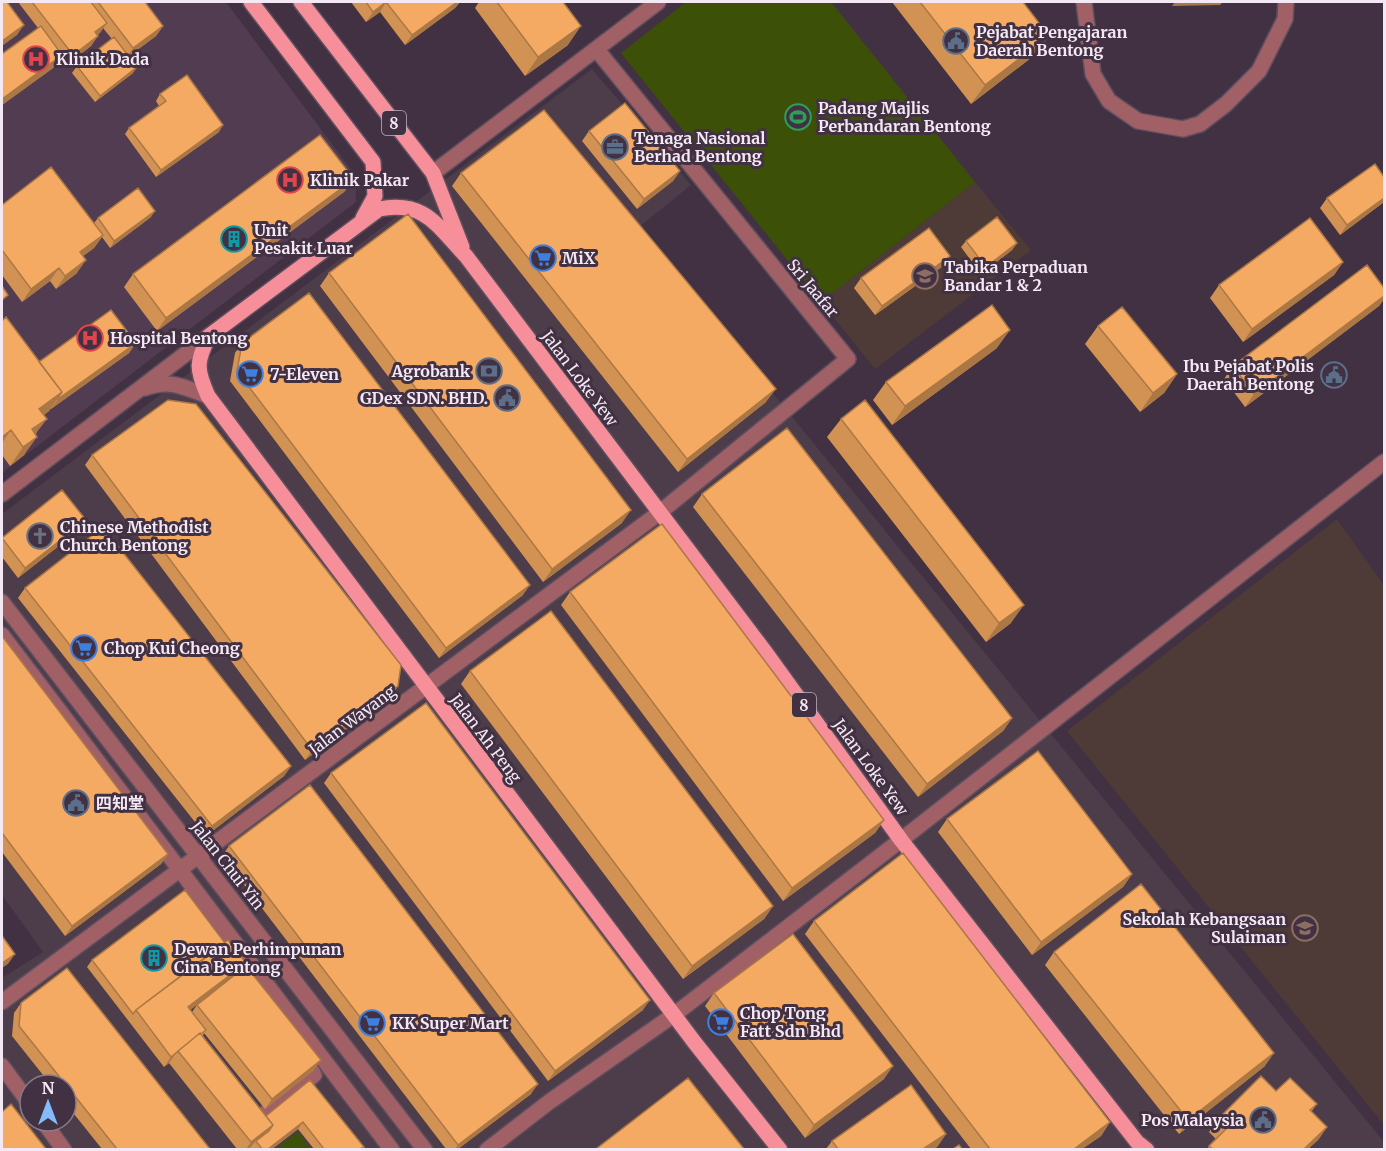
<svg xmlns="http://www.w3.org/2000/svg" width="1386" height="1151" viewBox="0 0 1386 1151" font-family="Merriweather,'Noto Sans SC',serif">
<rect width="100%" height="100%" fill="#423142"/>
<!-- commercial -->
<path fill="#4d3c49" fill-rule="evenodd" d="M592,69L691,185L638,228L1384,1142V1150H2V978L43,952L2,895V514ZM30,1085H66V1121H30Z"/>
<!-- built -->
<path fill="#523c52" d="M2,2H226L355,175L356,202L2,473Z"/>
<!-- education -->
<path fill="#4e3a36" d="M975,182L1031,250L875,369L821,302Z
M1337,519L1384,585V1125L1067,731Z"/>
<!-- green -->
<path fill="#3c5107" d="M686,2H831L975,182L821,302L621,53Z
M298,1132L311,1149H275Z"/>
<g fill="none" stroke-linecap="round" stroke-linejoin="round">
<!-- street casing -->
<g stroke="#5e4e5e" stroke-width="18">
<path id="street" d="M1084,2L1093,74L1109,101L1138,121L1183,129L1200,124L1226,104L1259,71L1285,19L1286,2
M433,173L658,2
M145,388C171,379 183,387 208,396
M2,494L209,336
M2,602L425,1150
M2,635L392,1150
M2,1002L659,513L848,359L597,50
M2,1066L30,1104
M43,1121L64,1150
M253,1123L314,1075L312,1071
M487,1150L549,1102L675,1014L901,840L1384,462"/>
</g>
<!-- primary casing -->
<g stroke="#5e4e5e" stroke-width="18">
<path id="primary" d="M251,2L373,162L375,196L363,218
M301,2L433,173L462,247
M780,1150L695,1043L208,396C196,369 196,362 209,336L379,209C425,200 437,226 466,256L766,653L901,840L1137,1142L1147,1150"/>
</g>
<!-- street -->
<use href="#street" stroke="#a06066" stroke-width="15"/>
<!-- primary -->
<use href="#primary" stroke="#f68f99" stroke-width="15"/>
</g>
<!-- wall -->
<path fill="#d29254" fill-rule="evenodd" d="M18,2H145L163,26L156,36L129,56L133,73L95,102L72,73L77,66L112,39L103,28L98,35L91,46L66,65L60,57L53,68L2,105V55L38,28Z
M351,2H460L455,8L405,45L380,12L366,22Z
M479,2H563L568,45L525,76L475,8Z
M892,2H1023L1049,36L1036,54L971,104Z
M160,94L219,132L156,177L125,134L129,128L159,106L156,101Z
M589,131L680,171L673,181L637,209L582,141Z
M461,173L766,402L678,472L452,186Z
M1384,177V202L1340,235L1320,208L1327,198Z
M354,179L344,192L157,331L124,287L133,274Z
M2,205L94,223L98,218L151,217L110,248L102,237L94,248L83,256L77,273L56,289L50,281L22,302L2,275Z
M966,241L1017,243L1012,250L981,274L961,247Z
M1343,262L1334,275L1243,342L1210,298L1219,285Z
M943,266L875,315L854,288L861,278Z
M329,273L622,523L543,582L320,286Z
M1384,288V299L1379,306L1245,407L1224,379L1233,366Z
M2,321L39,362L136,343L129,353L51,409V408L49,411L44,415L36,434L24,455L10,466L2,455Z
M1098,326L1177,374L1164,393L1140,412L1085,344Z
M242,343L523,595L439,658L230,381L235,353Z
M997,348L892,425L873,400L886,382Z
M841,419L1011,623L986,642L827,437Z
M92,455L398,686L391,696L305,760L85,465Z
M702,494L1012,718L1003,731L918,797L693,507Z
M86,520L79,530L18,578L2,557V538Z
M25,588L291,766L284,776L206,836L18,598Z
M570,592L884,820L875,833L783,901L561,605Z
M2,636L168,854L161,864L65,936L2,852Z
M470,671L773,906L764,919L683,979L461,684Z
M331,773L643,1010L548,1081L324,783Z
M947,819L1132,874L1123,887L1032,955L938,832Z
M229,846L531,1094L458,1149H446L222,856Z
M814,921L1110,1122L1101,1136L1082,1149H971L805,934Z
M1054,952L1265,1066L1179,1134L1045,965Z
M92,960L241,971L314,1070L265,1109L204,1033L203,1036L266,1116L310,1080L362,1149H314L298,1129L272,1149H252L251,1148L249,1149H237L169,1063L164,1067L87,967ZM206,998L197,1005L192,1012L190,1010Z
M714,993L884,1079L805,1138L705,1006Z
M21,1003L210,1149H102L66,1104V1085H51L12,1036L14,1013Z
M1276,1091L1317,1104L1311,1112L1327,1127L1318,1140L1308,1149H1207L1216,1139L1209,1132L1218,1119Z
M946,1134L937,1147L933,1149H826L832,1141Z"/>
<!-- shaded-wall -->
<path fill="#ab7745" d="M386,2L380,12L366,22L373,12Z
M457,2H460L455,8L405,45L412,35Z
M1175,2H1223L1220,5L1172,6Z
M107,23L100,33L88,42L95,32Z
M24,25L17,35L2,46V41Z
M163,26L156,36L126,58L133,48Z
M581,26L568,45L525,76L538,57Z
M98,36L91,46L66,65L73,55Z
M1049,36L1036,54L971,104L985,85Z
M62,55L53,68L2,105V99Z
M137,67L133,73L95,102L100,96Z
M223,125L219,132L156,177L161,170Z
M680,171L673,181L637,209L644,199Z
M354,179L344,192L157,331L166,318Z
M1384,198V202L1340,235L1347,225Z
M155,211L151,217L110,248L114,241Z
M103,235L94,248L71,265L80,252Z
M1017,243L1012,250L981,274L986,267Z
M950,256L943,266L875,315L882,306Z
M86,260L77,273L56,289L65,276Z
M1343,262L1334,275L1243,342L1252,329Z
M59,268L50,281L22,302L31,289Z
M1384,296V299L1379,306L1245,407L1254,394Z
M1010,330L997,348L892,425L905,406Z
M136,343L129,353L51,409L58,399Z
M1177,374L1164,393L1140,412L1153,393Z
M776,389L766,402L678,472L687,459Z
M62,392L49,411L26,427L39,409Z
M47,419L33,437L32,429Z
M11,430L2,443V437Z
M37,437L24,455L10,466L23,447Z
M631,510L622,523L543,582L552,569Z
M86,520L79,530L18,578L25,568Z
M530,585L523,595L439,658L446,648Z
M1024,605L1011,623L986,642L999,623Z
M398,686L391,696L305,760L312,750Z
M1012,718L1003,731L918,797L927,784Z
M291,766L284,776L206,836L212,826Z
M884,820L875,833L783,901L792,888Z
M168,854L161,864L65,936L72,926Z
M1132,874L1123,887L1032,955L1041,942Z
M773,906L764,919L683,979L692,966Z
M15,954L8,964L2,968V963Z
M246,963L239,973L181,1017L188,1007Z
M650,1000L643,1010L548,1081L555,1071Z
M176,1053L169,1063L164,1067L171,1057Z
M1274,1053L1265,1066L1179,1134L1188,1120Z
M321,1060L314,1070L265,1109L272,1099Z
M893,1066L884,1079L805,1138L814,1125Z
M538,1084L531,1094L458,1149H455L458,1145Z
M303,1122L298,1129L272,1149H268Z
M1110,1122L1101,1136L1082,1149H1074Z
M273,1125L264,1138L256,1141L249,1149H246L251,1142Z
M1327,1127L1318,1140L1308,1149H1304Z
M946,1134L937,1147L933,1149H923Z"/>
<!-- building -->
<path fill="#f4aa62" stroke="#ab7745" stroke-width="1.5" d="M2,2H7L24,25L2,41Z
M32,2H91L107,23L95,32L98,36L73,55Z
M98,2H145L163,26L133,48Z
M366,2H457L412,35L386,2L373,12Z
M497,2H563L581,26L538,57Z
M920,2H1023L1049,36L985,85Z
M41,26L62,55L2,99V54Z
M114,37L137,67L100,96L77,66Z
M187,75L223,125L161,170L129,128L166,101L160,94Z
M625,103L680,171L644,199L589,131Z
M544,110L776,389L687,459L461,173Z
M320,135L354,179L166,318L133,274Z
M1375,164L1384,177V198L1347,225L1327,198Z
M51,167L103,235L80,252L86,260L65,276L59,268L31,289L2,250V205Z
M138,188L155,211L114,241L98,218Z
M408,214L631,510L552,569L329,273Z
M997,217L1017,243L986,267L966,241Z
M1310,218L1343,262L1252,329L1219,285Z
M929,228L950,256L882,306L861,278Z
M1367,265L1384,288V296L1254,394L1233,366Z
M2,286L8,295L2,300Z
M309,293L530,585L446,648L237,371L242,343Z
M992,305L1010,330L905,406L886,382Z
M1122,307L1177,374L1153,393L1098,326Z
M111,310L136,343L58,399V398L62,392L39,362Z
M6,317L62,392L39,409L47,419L32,429L37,437L23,447L11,430L2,437V321Z
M168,400L196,404L401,665L398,686L312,750L92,455Z
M865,400L1024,605L999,623L841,419Z
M787,428L1012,718L927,784L702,494Z
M62,490L86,520L25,568L2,538Z
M662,524L884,820L792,888L570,592Z
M103,527L291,766L212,826L25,588Z
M551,611L773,906L692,966L470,671Z
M2,636L168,854L72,926L2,833Z
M426,703L650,1000L555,1071L331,773Z
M1038,751L1132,874L1041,942L947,819Z
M310,785L538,1084L458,1145L229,846Z
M903,853L1110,1122L1074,1149H990L814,921Z
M1141,884L1274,1053L1188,1120L1054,952Z
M185,890L225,943L136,1010L133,1014L92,960Z
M793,934L893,1066L814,1125L714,993Z
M2,936L15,954L2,963Z
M228,940L246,963L188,1007L206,1030L201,1034L200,1033L171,1057L136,1010Z
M246,966L321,1060L272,1099L197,1005Z
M67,968L210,1149H117L19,1026L21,1003Z
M200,1033L273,1125L251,1142L178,1051Z
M1261,1076L1276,1091L1290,1078L1317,1104L1310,1110L1327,1127L1304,1149H1213L1209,1146L1227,1128L1218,1119Z
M688,1078L744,1149H596Z
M310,1080L364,1147L360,1149H324L303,1122L268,1149H262L256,1141L269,1131L273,1125L266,1116Z
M911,1085L946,1134L923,1149H838L832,1141Z
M11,1104L46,1149H2V1112Z
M959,1145L962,1149H953Z"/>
<!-- icons -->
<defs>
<g id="civic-ring" transform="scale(1.35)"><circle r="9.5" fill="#423142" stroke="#5c6f8a" stroke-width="1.5"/><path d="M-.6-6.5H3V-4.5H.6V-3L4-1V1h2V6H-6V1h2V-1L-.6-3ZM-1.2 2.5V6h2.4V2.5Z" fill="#5c6f8a"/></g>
<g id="hospital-ring" transform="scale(1.35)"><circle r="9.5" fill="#423142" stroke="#e0444e" stroke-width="1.5"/><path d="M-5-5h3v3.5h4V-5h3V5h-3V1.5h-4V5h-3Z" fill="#e0444e"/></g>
<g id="stadium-ring" transform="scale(1.35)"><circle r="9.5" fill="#423142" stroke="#2e9e5b" stroke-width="1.5"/><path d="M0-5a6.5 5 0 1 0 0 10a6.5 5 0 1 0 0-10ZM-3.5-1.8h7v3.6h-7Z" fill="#2e9e5b"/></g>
<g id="office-ring" transform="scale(1.35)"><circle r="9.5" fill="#423142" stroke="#5c6f8a" stroke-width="1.5"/><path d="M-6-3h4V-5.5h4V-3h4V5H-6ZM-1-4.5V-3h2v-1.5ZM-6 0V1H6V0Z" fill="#5c6f8a"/></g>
<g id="building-ring" transform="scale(1.35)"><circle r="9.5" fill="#423142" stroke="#0f9aa8" stroke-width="1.5"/><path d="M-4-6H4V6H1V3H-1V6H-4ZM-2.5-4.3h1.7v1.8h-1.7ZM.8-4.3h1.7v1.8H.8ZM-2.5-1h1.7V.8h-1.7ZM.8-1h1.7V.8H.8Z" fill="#0f9aa8"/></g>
<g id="supermarket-ring" transform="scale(1.35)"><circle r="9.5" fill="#423142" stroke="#3f7fe0" stroke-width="1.5"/><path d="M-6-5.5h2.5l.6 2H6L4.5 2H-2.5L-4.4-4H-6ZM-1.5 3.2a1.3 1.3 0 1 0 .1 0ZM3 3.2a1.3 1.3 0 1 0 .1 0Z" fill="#3f7fe0"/></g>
<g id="school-ring" transform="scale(1.35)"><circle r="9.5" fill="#423142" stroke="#8d6e63" stroke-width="1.5"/><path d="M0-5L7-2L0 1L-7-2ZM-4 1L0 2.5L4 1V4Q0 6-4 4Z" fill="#8d6e63"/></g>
<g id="bank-ring" transform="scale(1.35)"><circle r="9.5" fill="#423142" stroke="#5c6f8a" stroke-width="1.5"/><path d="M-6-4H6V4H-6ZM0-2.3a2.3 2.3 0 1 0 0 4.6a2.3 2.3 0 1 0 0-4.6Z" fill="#5c6f8a"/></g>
<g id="church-ring" transform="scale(1.35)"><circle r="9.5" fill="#423142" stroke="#6b7280" stroke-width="1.5"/><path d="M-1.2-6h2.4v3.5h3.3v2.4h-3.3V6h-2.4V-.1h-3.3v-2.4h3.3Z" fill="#6b7280"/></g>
</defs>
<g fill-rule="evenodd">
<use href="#civic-ring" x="956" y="41"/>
<use href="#hospital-ring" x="36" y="59"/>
<use href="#stadium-ring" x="798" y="117"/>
<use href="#office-ring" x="615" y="147"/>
<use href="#hospital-ring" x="290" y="180"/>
<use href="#building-ring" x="234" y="239"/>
<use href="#supermarket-ring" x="543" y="258"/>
<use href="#school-ring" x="925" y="276"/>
<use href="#hospital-ring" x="90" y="338"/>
<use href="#bank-ring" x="489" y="371"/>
<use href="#supermarket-ring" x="250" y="374"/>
<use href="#civic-ring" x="1334" y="375"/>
<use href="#civic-ring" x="507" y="398"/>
<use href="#church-ring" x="40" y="536"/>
<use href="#supermarket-ring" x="84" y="648"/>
<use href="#civic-ring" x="76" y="803"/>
<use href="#school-ring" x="1305" y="928"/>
<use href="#building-ring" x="154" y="958"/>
<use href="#supermarket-ring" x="721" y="1022"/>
<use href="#supermarket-ring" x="372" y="1023"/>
<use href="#civic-ring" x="1263" y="1120"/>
</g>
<g text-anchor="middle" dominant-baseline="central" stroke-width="6" stroke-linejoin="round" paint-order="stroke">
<!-- shield labels -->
<g fill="#423142" stroke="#beb1be" stroke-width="1.5">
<rect x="382" y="111" width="24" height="24" rx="4.5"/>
<rect x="792" y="693" width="24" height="24" rx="4.5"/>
</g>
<g font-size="15" font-weight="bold" fill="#f3e8f3">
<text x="394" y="123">8</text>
<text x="804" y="705">8</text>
</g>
<!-- poi labels -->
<g font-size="16" font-weight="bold" fill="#f3e8f3" stroke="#423142" text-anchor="start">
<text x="976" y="32">Pejabat Pengajaran<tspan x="976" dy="18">Daerah Bentong</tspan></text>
<text x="56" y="59">Klinik Dada</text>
<text x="818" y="108">Padang Majlis<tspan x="818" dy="18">Perbandaran Bentong</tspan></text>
<text x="634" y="138">Tenaga Nasional<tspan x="634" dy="18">Berhad Bentong</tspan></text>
<text x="310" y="180">Klinik Pakar</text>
<text x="254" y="230">Unit<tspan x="254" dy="18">Pesakit Luar</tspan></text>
<text x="562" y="258">MiX</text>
<text x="944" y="267">Tabika Perpaduan<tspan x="944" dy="18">Bandar 1 &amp; 2</tspan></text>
<text x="110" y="338">Hospital Bentong</text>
<text x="1314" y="366" text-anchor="end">Ibu Pejabat Polis<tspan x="1314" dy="18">Daerah Bentong</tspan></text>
<text x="470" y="371" text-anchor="end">Agrobank</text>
<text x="270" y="374">7-Eleven</text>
<text x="488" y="398" text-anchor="end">GDex SDN. BHD.</text>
<text x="60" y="527">Chinese Methodist<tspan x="60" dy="18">Church Bentong</tspan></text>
<text x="104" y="648">Chop Kui Cheong</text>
<text x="96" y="803">四知堂</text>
<text x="1286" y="919" text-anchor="end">Sekolah Kebangsaan<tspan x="1286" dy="18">Sulaiman</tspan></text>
<text x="174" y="949">Dewan Perhimpunan<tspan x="174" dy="18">Cina Bentong</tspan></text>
<text x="740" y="1013">Chop Tong<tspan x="740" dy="18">Fatt Sdn Bhd</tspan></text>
<text x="392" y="1023">KK Super Mart</text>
<text x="1244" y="1120" text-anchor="end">Pos Malaysia</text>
</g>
<!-- street labels -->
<g font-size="16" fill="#f3e8f3" stroke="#423142">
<text transform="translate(813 288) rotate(50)">Sri Jaafar</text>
<text transform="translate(580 378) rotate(53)">Jalan Loke Yew</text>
<text transform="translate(352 720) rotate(-37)">Jalan Wayang</text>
<text transform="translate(486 738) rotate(53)">Jalan Ah Peng</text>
<text transform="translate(871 767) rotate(54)">Jalan Loke Yew</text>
<text transform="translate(228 865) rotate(52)">Jalan Chui Yin</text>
</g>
</g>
<!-- border -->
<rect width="1386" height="1151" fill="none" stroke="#f3e8f3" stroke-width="6"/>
<!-- north arrow -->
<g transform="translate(48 1103)"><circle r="28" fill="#423142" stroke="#897a89" stroke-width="1.5"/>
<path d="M0-4.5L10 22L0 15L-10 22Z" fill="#84bcfb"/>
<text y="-9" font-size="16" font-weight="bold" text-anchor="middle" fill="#f3e8f3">N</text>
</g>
</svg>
